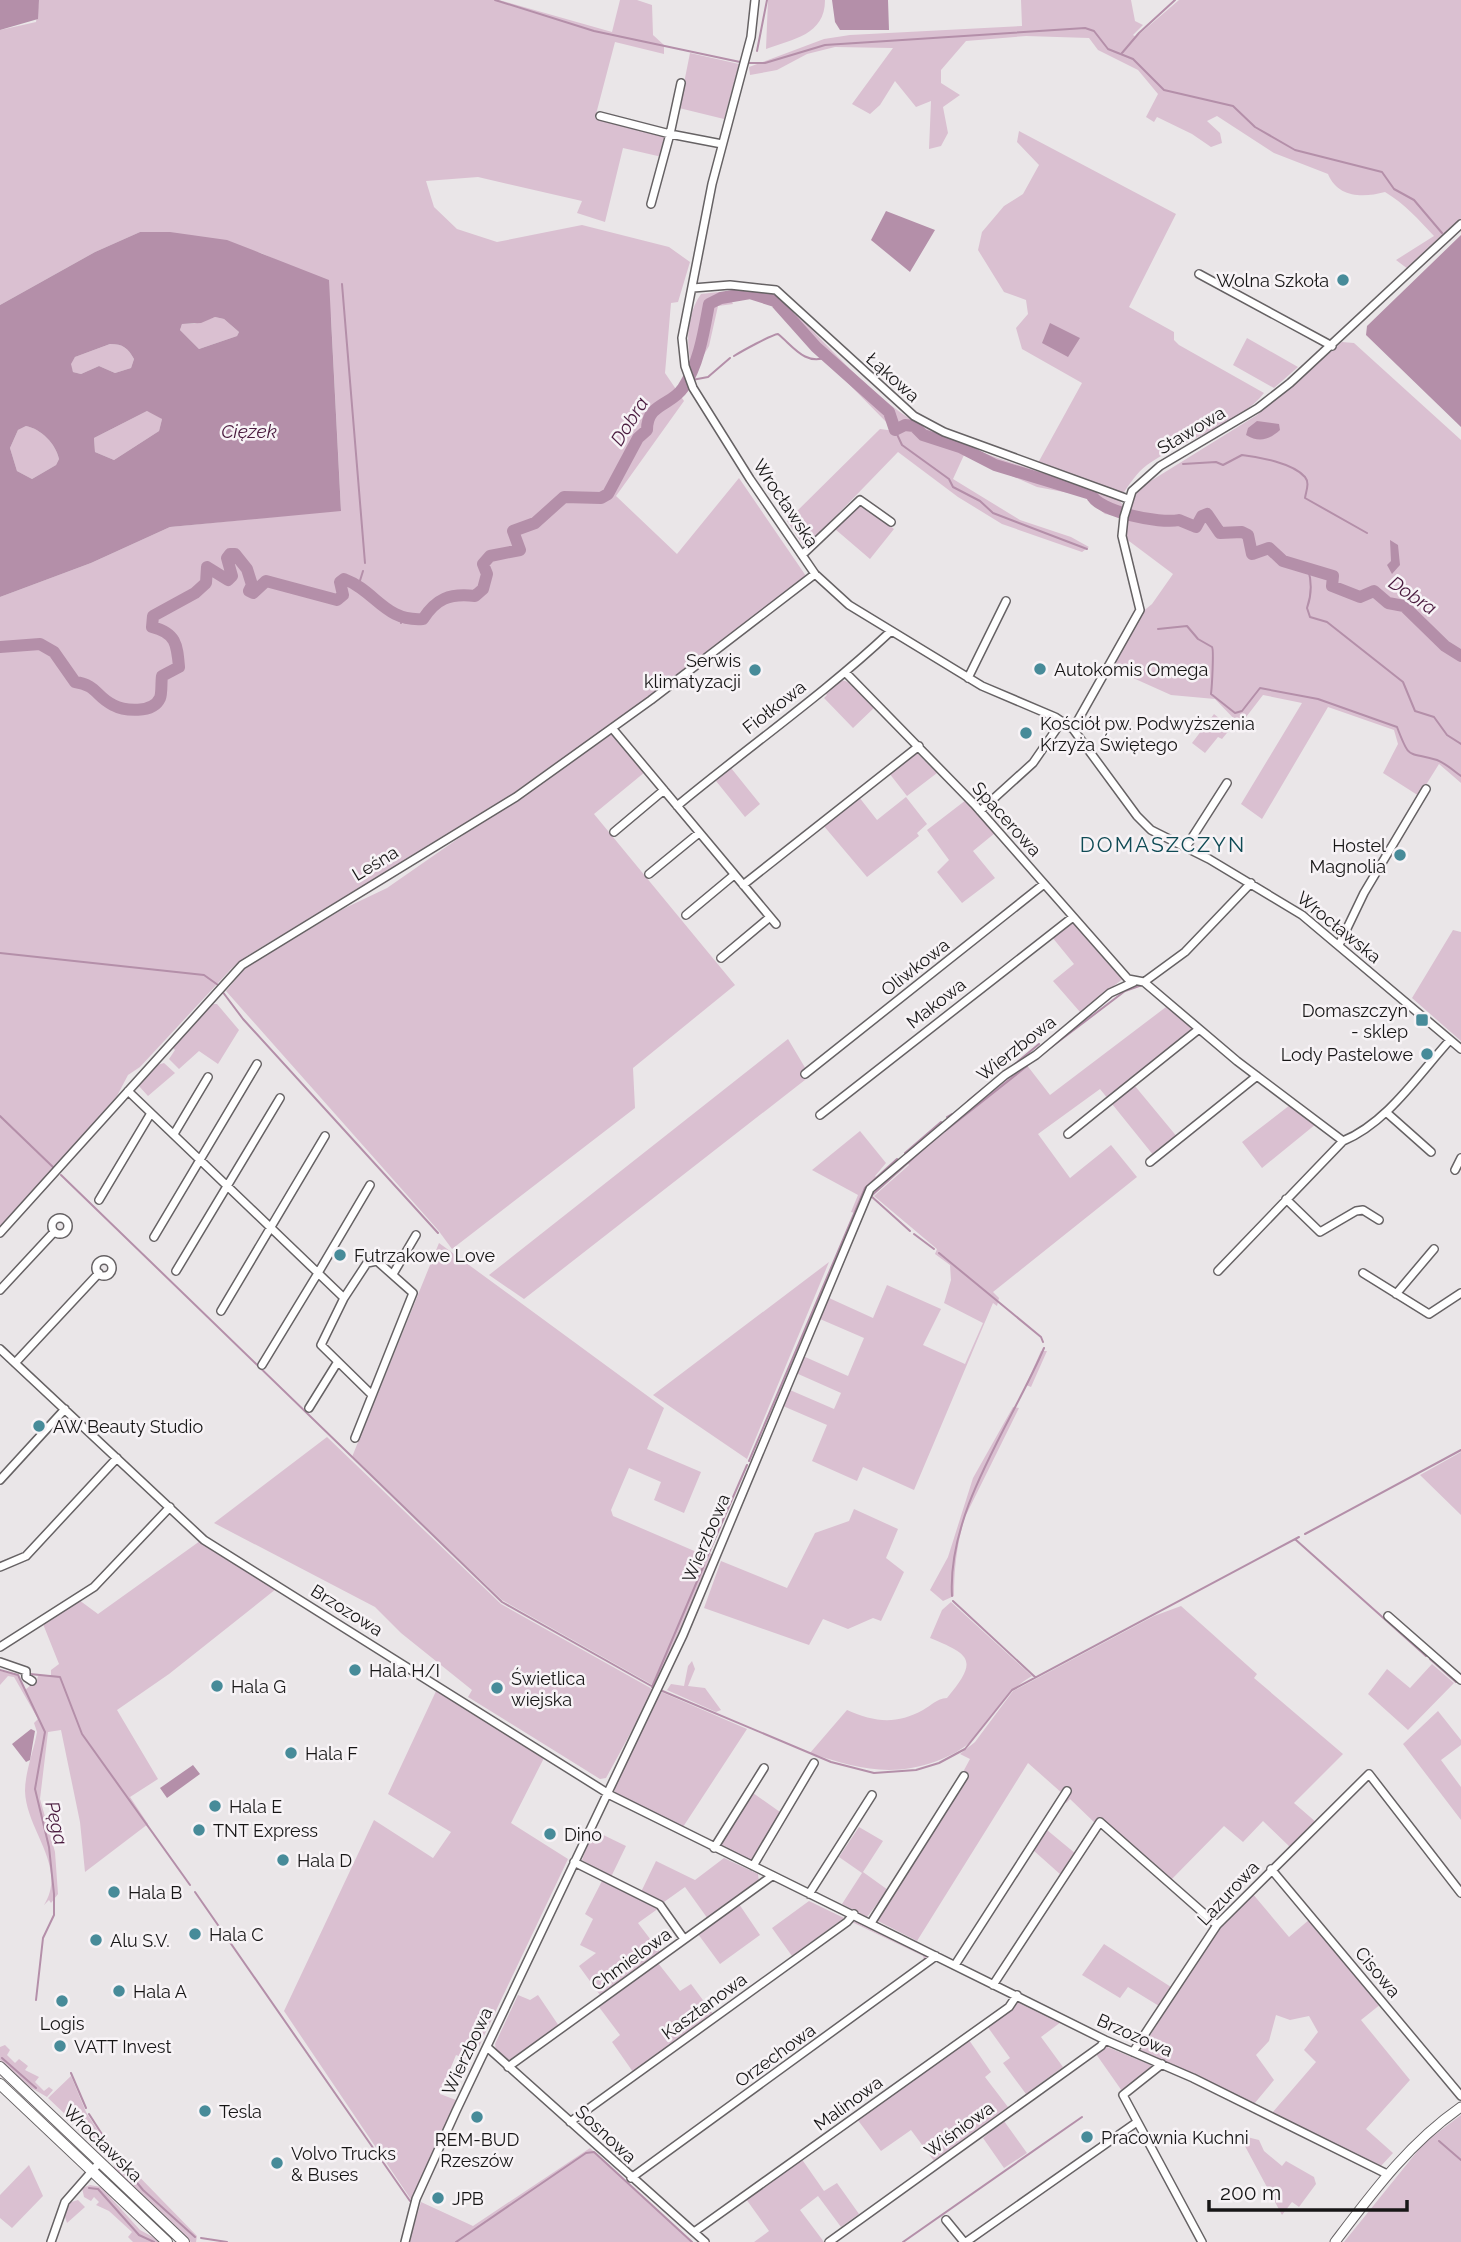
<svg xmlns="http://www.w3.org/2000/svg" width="1461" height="2242" viewBox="0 0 1461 2242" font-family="Raleway,sans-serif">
<rect width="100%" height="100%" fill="#eae6e8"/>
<!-- green -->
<path fill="#dac0d1" d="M39,0H499L612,32L620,0H637L652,5L653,35L664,45V54L615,42L595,118L662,134L665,138L662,157L623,148L605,222L577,213L582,201L478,177L426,181L434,207L457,229L497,242L582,225L669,247L690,262L678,302L671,303L665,373L684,401L616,496L677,554L739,478L806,576L660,688L506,800L247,956L231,969L140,1067L128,1075L117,1096L0,1229V597L91,563L170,527L341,510L331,317L294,268L261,253L140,232L95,252L0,305V30L36,22Z
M768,0H825C825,35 793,39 766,49Z
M1021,0H1131L1135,21L1143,25L1133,35L1136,37L1179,0H1461V221L1408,269L1396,260L1434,236C1418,219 1405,204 1385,192C1363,198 1338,198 1328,174L1274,153L1217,116L1207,121L1220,133L1222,143L1211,147L1192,134L1157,117L1154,122L1146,117L1158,94L1138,70L1098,50L1089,38L1026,36L966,41L941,70V83L960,95L943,107L948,133L941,146L929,149L931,101L916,107L895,81L880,105L870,114L852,104L893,48L835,47L807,54L777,70L750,75L749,67L824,39L850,35L1022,26Z
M690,53L739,64L724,119L679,108Z
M1019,131L1176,214L1129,307L1174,332V340L1179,345L1264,393C1243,422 1177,443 1147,465C1137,472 1129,485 1122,495L1038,463L1082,383L1022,349L1016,328L1028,314L1026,300L1004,292L978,250L982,232L1004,206L1023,194L1039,165L1017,142Z
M719,292H727L733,304L718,306L709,346L693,373C686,347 685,317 701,294Z
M798,314C827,347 876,398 912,420C975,457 1050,472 1117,498L1123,505L1119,516L1105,514L1085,496L1037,487L964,455L953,479L1020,520L1071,537L1089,547L1082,552L1002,524L958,497L898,452L805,548L787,521L880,429L895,431L785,319Z
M215,317L224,319L239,332L237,336L199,349L180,330L182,324H194Z
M1247,338L1298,367L1274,388L1233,365Z
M1342,342L1354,343L1461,440V783L1439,764L1419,796L1383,773L1398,744L1394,730L1328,707L1262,819L1241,804L1302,703L1263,695L1240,725L1215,699L1171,695L1113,669L1141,613L1152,604L1173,574L1125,538L1131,501L1141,487L1257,415Z
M110,344C123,344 128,348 134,359L131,368L115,373L99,366L81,374L73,372L70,364L75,357Z
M147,411L159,414L162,419L159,431L114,460L95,452L94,438Z
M26,426C41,429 56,444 59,459L56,465L32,479L17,471L10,448L18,430Z
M858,505H863L894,529L870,559L835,529Z
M839,679L848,682L876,706L853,728L824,698L827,695L824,692Z
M1214,714L1231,728L1222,739L1218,737L1205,753L1192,743Z
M610,733H613L645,772L594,814L735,985L633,1068L635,1108L452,1249L438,1230L226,991L246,967L343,909L387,888Z
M917,753L937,773L907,796L889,773Z
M731,768L760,804L745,817L716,781Z
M859,797L877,820L906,797L927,824L917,833L919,836L867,877L823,825Z
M966,800L995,833L973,851L995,878L962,903L937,872L949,860L927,830Z
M1074,921L1124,978L1080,1012L1053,981L1074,964L1052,937Z
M1453,930L1461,932V1041L1412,998Z
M211,1004H217L239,1030L218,1064L199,1051L179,1069L169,1059L175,1050L173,1048Z
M1166,1007L1193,1029L1130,1080L1178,1138L1154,1156L1100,1089L1038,1134L1070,1178L1111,1145L1137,1177L993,1292L999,1298L997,1306L993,1303L914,1490L863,1467L857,1481L812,1461L827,1425L783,1406L790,1390L834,1409L841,1393L796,1373L803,1356L848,1376L864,1338L820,1319L829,1298L873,1318L887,1285L941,1309L923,1345L965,1364L983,1323L944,1303L951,1280L950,1265L935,1254L937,1249L874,1196L909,1165L906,1161L1026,1064L1050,1095Z
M788,1039L810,1076L524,1299L489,1275Z
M164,1063L175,1073L148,1096L138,1085L157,1065Z
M1290,1105L1316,1124L1262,1168L1242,1142Z
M860,1131L886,1163L875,1176L877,1178L866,1193L859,1214L851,1212L858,1195L812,1170Z
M439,1243L664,1408L647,1449L701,1472L684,1513L654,1500L661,1482L629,1468L611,1510L613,1516L699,1553L707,1551L714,1556L656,1687L502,1600L352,1457Z
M829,1262L747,1459L653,1395Z
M1041,1351H1047L1031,1387L1026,1385Z
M1013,1407L1019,1408L965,1517C957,1543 954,1568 954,1596L943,1601L930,1590L948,1557L973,1478Z
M327,1437L501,1604L654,1690L606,1778L600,1779L468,1697L472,1690L401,1633L375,1607L214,1523Z
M1461,1452V1515L1420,1475Z
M854,1509L898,1529L886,1558L904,1572L881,1621L873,1618L848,1629L823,1619L809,1645L704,1608L721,1561L787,1588L815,1533L849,1521Z
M172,1516L203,1541L595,1787L544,1758L511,1823L568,1859L472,2061L456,2055L440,2094L456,2100L412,2201L284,2011L374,1820L433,1858L451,1832L388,1794L437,1689L276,1589L169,1674L117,1710L158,1779L130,1797L148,1824L85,1872L80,1822L61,1730L48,1732L40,1799L55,1852L58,1894L51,1903L49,1900L44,1905C68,1867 26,1830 25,1791C25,1772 34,1750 37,1732L34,1723L38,1719L14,1677L8,1676L0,1685V1671L17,1675L25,1690L37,1680L38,1676L51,1675V1670L59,1664L43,1624L79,1600L98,1614L200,1541Z
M951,1602L1032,1676C1003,1693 995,1714 973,1739C964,1749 950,1756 937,1761C891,1778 855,1768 810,1753L847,1710C874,1722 896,1725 923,1710C932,1705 936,1699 947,1698C978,1661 972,1655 930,1638L942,1610Z
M1181,1606L1257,1674L1254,1678L1343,1754L1294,1803L1317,1823L1291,1848L1263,1821L1243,1842L1224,1826L1171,1880L1101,1818L1096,1824L1070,1799L1066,1803L1060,1799L1063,1794L1028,1763L917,1941L876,1920L968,1775L963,1772L970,1759L960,1754L975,1742L1013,1691L1154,1616Z
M692,1661L695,1669L688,1686L705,1688L721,1710L716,1712L667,1690L671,1684L684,1686L688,1666Z
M1432,1664L1454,1683L1408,1730L1368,1694L1387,1669L1410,1688Z
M659,1691L747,1729L683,1827L615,1793L614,1784Z
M1438,1711L1461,1740V1745L1441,1760L1461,1787V1820L1403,1744Z
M753,1793L780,1812L750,1862L722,1849L721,1845Z
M859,1827L883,1841L863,1872L888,1890L867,1917L842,1904L862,1873L839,1857Z
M593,1830L626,1846L611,1877L582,1860Z
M1047,1830L1076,1854L1061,1875L1033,1850Z
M724,1858L758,1874L759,1882L708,1919L685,1887L664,1902L641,1892L656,1861L695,1880Z
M602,1881L659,1908L638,1923L660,1952L600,1995L579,1966L596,1953L580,1945L593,1919L585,1914Z
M1252,1893L1289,1937L1310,1919L1381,2004L1361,2020L1410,2080L1366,2129L1393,2153L1380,2167L1272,2113L1316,2062L1304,2050L1318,2032L1309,2016L1290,2020L1276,2015L1269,2041L1256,2055L1274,2080L1254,2104L1140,2051L1221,1925Z
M809,1901L844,1918L792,1956L772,1928Z
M739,1904L760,1935L720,1964L698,1934Z
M852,1922H860L920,1952L927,1956V1961L715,2113L924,1960L923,1956Z
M1104,1944L1171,1987L1159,2006L1128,1987L1120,1998L1082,1975Z
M658,1963L680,1991L691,1984L714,2015L633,2072L612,2042L620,2035L599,2007Z
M518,1995L530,2000L538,1995L559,2026L509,2060L496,2050L495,2044Z
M1018,2001L1061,2022L1041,2037L1063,2067L1026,2094L1003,2063L1010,2058L987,2026Z
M969,2040L991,2072L985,2077L1008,2107L934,2161L911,2130L881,2151L857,2119Z
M5,2045L10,2050L7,2055L15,2063L19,2059L28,2066L25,2070L39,2077L35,2082L44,2091L49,2087L53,2090L47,2097L23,2083L0,2060V2047Z
M1105,2046L1151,2065V2069L1122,2091L1096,2054Z
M71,2076L86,2112L106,2143L109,2142L112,2146L103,2150L48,2098Z
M1461,2115V2242H1344L1424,2143Z
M1004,2121L1027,2153L1004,2168L983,2138Z
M1239,2135L1259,2140L1264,2151L1282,2166L1286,2161L1314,2177L1316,2184L1299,2207L1292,2202L1282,2215Z
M590,2148L692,2242H409L421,2202L473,2226Z
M115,2157L121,2158L197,2236L196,2242H191L114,2168Z
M801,2158L824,2191L837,2183L859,2214L841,2227L818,2196L800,2210L824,2242H754L769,2231L746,2199Z
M29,2165L43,2196L12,2228L0,2218V2195Z
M90,2185L101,2187L140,2230L162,2242H133L128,2237L132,2232L109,2211L96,2205L99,2202L94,2197L91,2201L84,2197L82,2188Z
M78,2200L85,2207L67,2223L64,2214L68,2203Z"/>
<!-- water -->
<path fill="#b48fa9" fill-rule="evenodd" d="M0,0H39L38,19L0,30Z
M832,0H888L889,30H840L835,22Z
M886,211L935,230L910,272L871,240Z
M140,232H170L227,240L329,280L341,511L170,527L91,563L0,597V305L95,252ZM215,317L224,319L239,332L237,336L199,349L180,330L182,324L201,323ZM110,344C123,344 128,348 134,359L131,368L115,373L99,366L81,374L73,372L71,364L75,357ZM147,411L162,419L159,431L114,460L95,452L94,438ZM26,426C41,429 56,444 59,459L56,465L32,479L17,471L10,448L18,430Z
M1461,235V427L1366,335L1367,326Z
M1050,323L1080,338L1068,357L1042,343Z
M1257,421L1279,424L1280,430C1269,440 1259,443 1246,435L1248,428Z
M1390,540L1398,545L1400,565L1392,574L1387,565L1391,561Z
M31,1729L35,1731L30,1760L26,1762L12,1744Z
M193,1765L200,1774L167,1798L160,1788Z"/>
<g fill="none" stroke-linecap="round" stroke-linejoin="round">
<!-- stream -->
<path stroke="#b48fa9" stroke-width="2" d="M495,0L594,31L740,62
M757,51L767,0
M1122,53L1139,33L1175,0
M749,63H765L825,45L1085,28L1094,31L1108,49L1133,59L1164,90L1233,106L1255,127L1295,150L1382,172L1394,189L1414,200L1442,233
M342,284L365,563
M734,356C742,351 771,335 778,334C793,346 805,366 827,357
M692,380L708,377L730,358
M895,430L902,445L949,479L953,487L980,501L993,513L1087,549
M1183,464L1216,462L1223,465L1242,455C1259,457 1293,463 1305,477C1310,483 1306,491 1305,498L1367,533
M1308,569C1312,582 1312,594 1307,608L1310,617L1327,622L1403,682L1415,711L1434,717L1447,735L1461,744
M358,587L363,571
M401,623L403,618
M1158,629L1187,626L1198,639L1212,647C1214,649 1212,686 1211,694L1235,713L1242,711L1260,688L1318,699L1397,727C1410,761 1407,751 1437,760C1445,763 1454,771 1461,776
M0,953L204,975L218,985
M222,991L243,1019L438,1233
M1050,1048L1125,991L1142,985
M1015,1064L1039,1044
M968,1101L984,1088
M0,1116L54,1168
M947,1117L952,1114
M945,1131L1027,1066
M905,1153L941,1122
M61,1175L502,1602L655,1688
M910,1231L871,1196L940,1134
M914,1234L934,1249
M939,1253L1041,1337L1043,1342
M749,1461L865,1188L897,1159
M1305,1534L1461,1450
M1296,1540L1426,1656
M707,1557L747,1465
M952,1596C947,1511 1011,1425 1044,1348
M953,1601L1035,1677
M1430,1659L1456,1682
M0,1670L18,1675L45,1732L35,1789L49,1847L54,1894V1915L43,1938L36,2000
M30,1674L60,1677L82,1734L190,1885
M652,1687L704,1565
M660,1690L831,1762L874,1773L916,1770L939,1763L965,1749L1012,1690L1299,1537
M195,1892L410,2201
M2,2058L36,2088
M71,2073L86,2108
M89,2114L107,2142
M1439,2141L1461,2160
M118,2160L143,2190L195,2237
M89,2188L98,2189L139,2235L154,2242
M201,2238L227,2242
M456,2242L586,2153L594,2152L692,2242
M903,2242L1082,2117"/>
<!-- river -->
<path stroke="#b48fa9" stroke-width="12" d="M0,647L40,644L54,652L75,682C97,685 96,697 113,705C124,711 153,714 160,698C162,693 161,683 162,676L179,667C177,644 176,633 152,627L153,616L195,593L206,583L207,567L228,580L232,576L227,558L230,554H235L247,569L252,585L249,591L253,593L266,581L337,600L343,595L340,582L344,579C376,591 385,622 423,619C436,599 449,593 475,596L483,589L487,574L483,564L490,556L520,550L513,531L535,523L564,497L601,498L608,494L638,438L647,430C647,403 671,406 683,388C699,364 704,331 709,304L721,298L750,293L775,301L816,347L889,412L895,430L905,425L914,426L923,435L960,447L995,465L1091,494C1098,512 1160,524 1179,520L1196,527L1202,516L1207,514L1220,533L1242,532L1248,535L1252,554L1269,548L1283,561L1333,576L1332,586L1360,597L1374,591L1388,603L1404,606L1445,646L1461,656"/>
<!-- minor casing -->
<g stroke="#666264" stroke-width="10">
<path id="minor" d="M755,0L751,37L712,184L682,338L685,366L693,388L750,479L815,574L849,605L982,686L1055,717L1073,729L1137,816L1151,830L1209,859L1302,915L1461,1049
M681,83L670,134L722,144
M600,116L670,134L651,204
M1199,274L1332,346
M693,288L730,285L776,290L914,416L944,432L1128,499
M802,555L860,500L891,522
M846,673L974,804L1128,979L1144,982
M968,678L1006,601
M612,728L776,924
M1073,729L1140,610L1122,536L1124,517L1132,491L1160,466L1258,408L1290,383L1461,224
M677,806C747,748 824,694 890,632
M980,811L1033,763L1062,721
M614,832L664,790
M1186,847L1227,783
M649,874L699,833
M743,885L919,746
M686,915L734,875
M1339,945L1364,893L1426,789
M721,958L770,917
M1144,982L1237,1061L1343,1141
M1144,982L1185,952L1251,883
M805,1074L1044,884
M128,1091L318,1273L370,1185
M1386,1112L1431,1152
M820,1115L1073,917
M174,1134L208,1077
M1068,1134L1199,1029
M1150,1162L1257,1076
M1455,1170L1461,1158
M1286,1199L1320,1232L1356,1211L1363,1210L1379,1220
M99,1200L151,1113
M52 1226a8 8 0 1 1 16 0a8 8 0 1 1-16 0Z
M0,1233L242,965L516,797L651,700L815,574
M154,1237L257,1064
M96 1268a8 8 0 1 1 16 0a8 8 0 1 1-16 0Z
M176,1271L280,1098
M1218,1271L1343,1141C1387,1123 1418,1075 1450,1040
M1363,1273L1429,1314L1461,1293
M393,1274L416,1235
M0,1290L54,1232
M1396,1294L1434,1249
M344,1298L321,1345L372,1395
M221,1311L325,1136
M0,1349L204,1540L612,1796L1105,2040L1193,2078L1387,2174
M15,1363L99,1273
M262,1365L318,1273L344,1298L367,1263L377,1261L413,1293L355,1438
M309,1408L337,1363
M0,1480L65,1409
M0,1567L26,1556L117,1458
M1388,1616L1461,1680
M0,1647L94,1587L170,1507
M0,1662L26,1671V1677L32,1681
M714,1848L764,1768
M574,1862L660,1905L684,1939
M753,1866L814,1763
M1271,1869L1461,2096
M809,1894L872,1795
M871,1923L964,1776
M955,1965L1067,1791
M993,1985L1100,1822L1217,1925
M487,2047L705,2242
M1133,2052L1217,1925L1369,1774L1461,1893
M1162,2064L1123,2095L1202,2242
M508,2067L772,1876
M570,2122L847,1922L854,1914
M631,2178L936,1956
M946,2220L964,2242
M694,2232L1009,2007L1017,1995
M51,2242L65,2202L100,2162
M405,2242L416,2199L456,2111L683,1635L870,1189L1005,1075L1036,1055L1110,993L1134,982
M829,2242L1101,2046L1105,2040
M966,2242L1137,2122"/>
</g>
<!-- tertiary casing -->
<g stroke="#666264" stroke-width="11">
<path id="tertiary" d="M1335,2242C1373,2192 1409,2143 1461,2107"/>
</g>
<!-- secondary casing -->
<g stroke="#666264" stroke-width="12">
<path id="secondary" d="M0,2067L184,2242
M0,2084L167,2242"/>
</g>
<!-- minor -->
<use href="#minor" stroke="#fff" stroke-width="7"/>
<!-- tertiary -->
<use href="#tertiary" stroke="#fff" stroke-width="9"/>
<!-- secondary -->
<use href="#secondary" stroke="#fff" stroke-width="10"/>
</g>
<!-- markers -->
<g fill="#478b99" stroke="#f7f3f6" stroke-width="2.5">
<circle cx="1343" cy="280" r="7"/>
<circle cx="1040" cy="669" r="7"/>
<circle cx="755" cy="670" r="7"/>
<circle cx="1026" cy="733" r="7"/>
<circle cx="1400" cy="855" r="7"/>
<rect x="1415" y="1013" width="14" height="14" rx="3.5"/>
<circle cx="1427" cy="1054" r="7"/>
<circle cx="340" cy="1255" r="7"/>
<circle cx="39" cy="1426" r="7"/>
<circle cx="355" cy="1670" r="7"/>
<circle cx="217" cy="1686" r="7"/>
<circle cx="497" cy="1688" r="7"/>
<circle cx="291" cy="1753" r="7"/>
<circle cx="215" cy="1806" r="7"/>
<circle cx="199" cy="1830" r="7"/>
<circle cx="550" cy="1834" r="7"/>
<circle cx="283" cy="1860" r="7"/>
<circle cx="114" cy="1892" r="7"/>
<circle cx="195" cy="1934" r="7"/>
<circle cx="96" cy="1940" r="7"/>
<circle cx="119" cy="1991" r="7"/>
<circle cx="62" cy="2001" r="7"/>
<circle cx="60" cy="2046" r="7"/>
<circle cx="205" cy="2111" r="7"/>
<circle cx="477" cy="2117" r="7"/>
<circle cx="1087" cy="2137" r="7"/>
<circle cx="277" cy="2163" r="7"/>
<circle cx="438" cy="2198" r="7"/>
</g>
<g text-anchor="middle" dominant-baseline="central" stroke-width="5" stroke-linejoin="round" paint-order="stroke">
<!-- poi labels -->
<g font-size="18" fill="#171616" stroke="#f7f3f6" text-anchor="start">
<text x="1329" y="280" text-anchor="end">Wolna Szkoła</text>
<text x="741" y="660" text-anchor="end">Serwis<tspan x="741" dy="21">klimatyzacji</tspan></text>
<text x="1054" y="669">Autokomis Omega</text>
<text x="1040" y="723">Kościół pw. Podwyższenia<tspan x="1040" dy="21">Krzyża Świętego</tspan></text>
<text x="1386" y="845" text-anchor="end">Hostel<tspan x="1386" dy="21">Magnolia</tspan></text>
<text x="1408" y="1010" text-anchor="end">Domaszczyn<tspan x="1408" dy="21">- sklep</tspan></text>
<text x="1413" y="1054" text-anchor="end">Lody Pastelowe</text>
<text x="354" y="1255">Futrzakowe Love</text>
<text x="53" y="1426">AW Beauty Studio</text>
<text x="369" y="1670">Hala H/I</text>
<text x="511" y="1678">Świetlica<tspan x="511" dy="21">wiejska</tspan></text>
<text x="231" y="1686">Hala G</text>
<text x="305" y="1753">Hala F</text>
<text x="229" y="1806">Hala E</text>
<text x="213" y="1830">TNT Express</text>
<text x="564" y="1834">Dino</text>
<text x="297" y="1860">Hala D</text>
<text x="128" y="1892">Hala B</text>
<text x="209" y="1934">Hala C</text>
<text x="110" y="1940">Alu S.V.</text>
<text x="133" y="1991">Hala A</text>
<text x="62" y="2023" text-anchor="middle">Logis</text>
<text x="74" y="2046">VATT Invest</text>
<text x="219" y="2111">Tesla</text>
<text x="1101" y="2137">Pracownia Kuchni</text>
<text x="477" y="2139" text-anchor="middle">REM-BUD<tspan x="477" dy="21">Rzeszów</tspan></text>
<text x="291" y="2153">Volvo Trucks<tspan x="291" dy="21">&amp; Buses</tspan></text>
<text x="452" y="2198">JPB</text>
</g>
<!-- street labels -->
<g font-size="18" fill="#171616" stroke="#f7f3f6">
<text transform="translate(893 377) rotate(42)">Łąkowa</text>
<text transform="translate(1191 430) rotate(-31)">Stawowa</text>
<text transform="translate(786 503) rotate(56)">Wrocławska</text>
<text transform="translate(774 707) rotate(-38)">Fiołkowa</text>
<text transform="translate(1007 819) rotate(48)">Spacerowa</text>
<text transform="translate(375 863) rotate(-31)">Leśna</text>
<text transform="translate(1339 927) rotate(39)">Wrocławska</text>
<text transform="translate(915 967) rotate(-38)">Oliwkowa</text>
<text transform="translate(936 1003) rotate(-38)">Makowa</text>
<text transform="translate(1016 1048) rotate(-38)">Wierzbowa</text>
<text transform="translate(706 1538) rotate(-67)">Wierzbowa</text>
<text transform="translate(347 1610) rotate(32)">Brzozowa</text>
<text transform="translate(1228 1893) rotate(-47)">Lazurowa</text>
<text transform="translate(631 1959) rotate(-36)">Chmielowa</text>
<text transform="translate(1378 1972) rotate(50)">Cisowa</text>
<text transform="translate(704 2006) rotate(-36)">Kasztanowa</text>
<text transform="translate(1135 2035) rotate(24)">Brzozowa</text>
<text transform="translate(467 2051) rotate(-65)">Wierzbowa</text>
<text transform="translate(775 2055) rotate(-36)">Orzechowa</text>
<text transform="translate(848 2103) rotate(-36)">Malinowa</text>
<text transform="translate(959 2129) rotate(-36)">Wiśniowa</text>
<text transform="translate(606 2134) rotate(43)">Sosnowa</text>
<text transform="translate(103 2143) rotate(44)">Wrocławska</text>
</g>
<!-- water labels -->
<g font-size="19" font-style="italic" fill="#4a1b3f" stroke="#f7f3f6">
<text transform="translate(629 421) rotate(-58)">Dobra</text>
<text x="249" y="431">Ciężek</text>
<text transform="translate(1413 595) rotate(34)">Dobra</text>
<text transform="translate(57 1823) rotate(77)">Pęga</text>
</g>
<!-- quarter labels -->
<g font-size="21" letter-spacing="2" fill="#0f4b55" stroke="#f7f3f6">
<text x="1163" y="844">DOMASZCZYN</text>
</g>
</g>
<!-- scale -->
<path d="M1209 2200v10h198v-10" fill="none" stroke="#171616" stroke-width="3.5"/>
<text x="1220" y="2200" font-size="21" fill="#171616" stroke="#f7f3f6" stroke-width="5" paint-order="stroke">200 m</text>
</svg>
